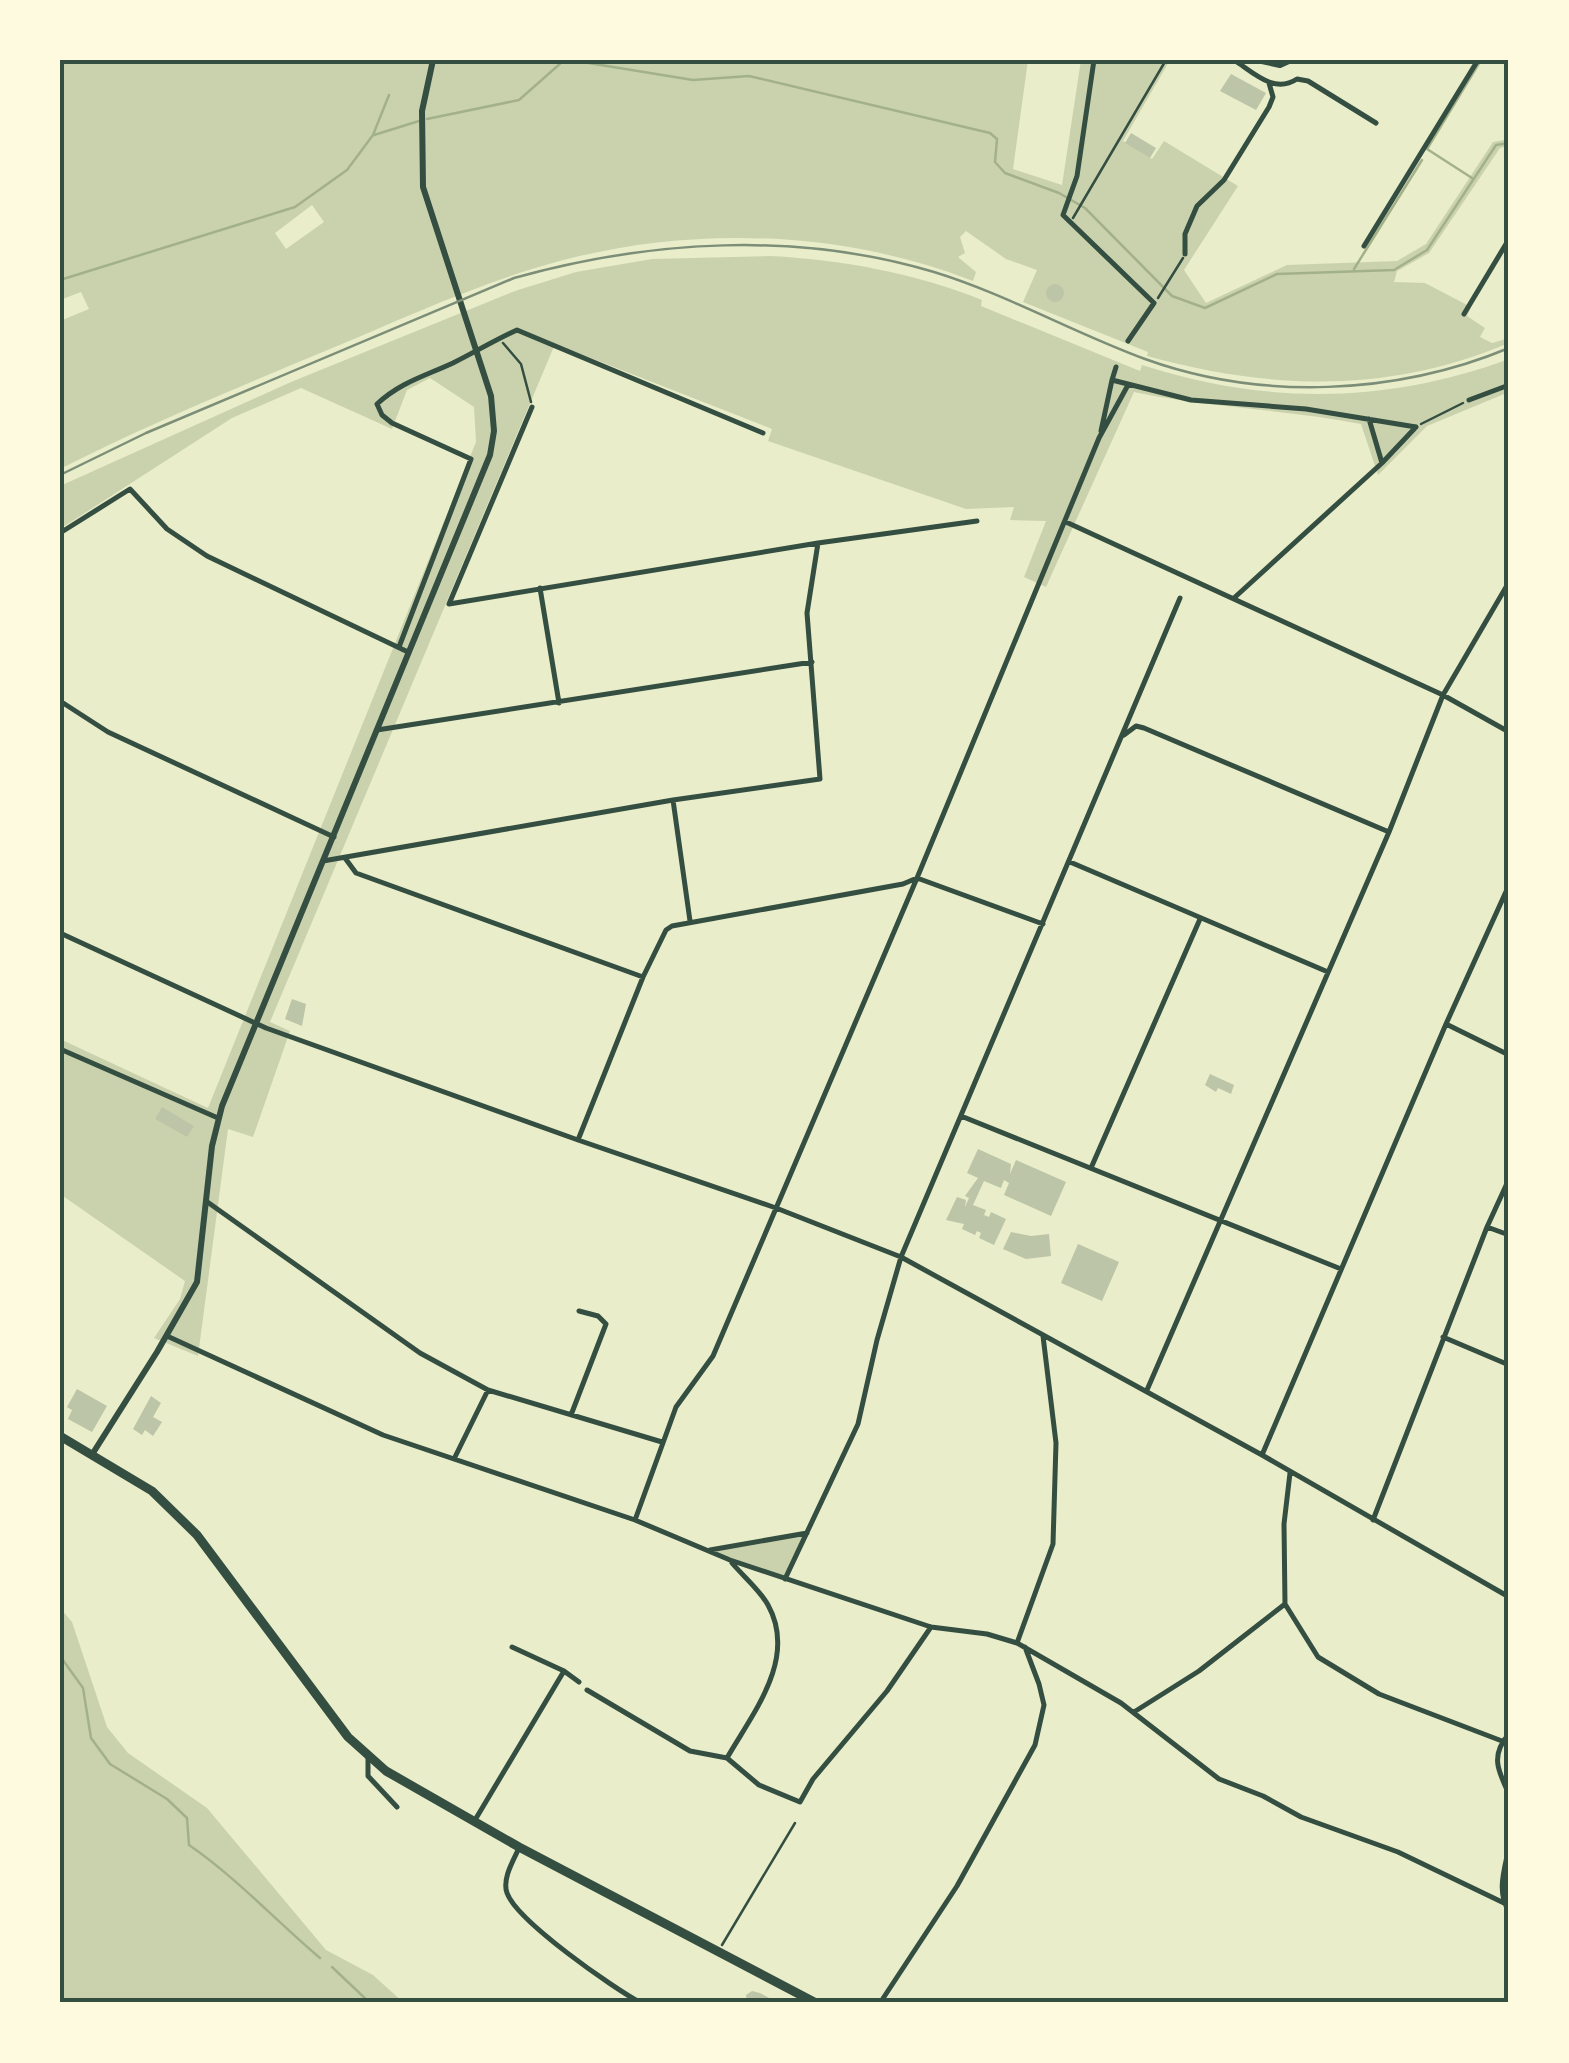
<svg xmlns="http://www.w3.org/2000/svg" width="1569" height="2063" viewBox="0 0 1569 2063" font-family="'Titillium Web',sans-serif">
<rect width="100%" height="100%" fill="#e9edc9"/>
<!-- green -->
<path fill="#cad2ad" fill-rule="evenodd" d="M60,60H1028L1013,169L1062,185L1081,60H1170L1123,141L1152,159L1164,141L1238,186L1184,270L1206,303L1287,265L1397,261L1426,244L1493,142L1509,139V146L1500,148L1429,253L1397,271L1394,282L1425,283L1471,307L1467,316L1485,328L1480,337L1492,343L1509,338V343C1389,394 1271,390 1147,356L1148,352L1023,302L1037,270L1006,259L966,231L960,237L965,253L958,257L976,272L973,281C843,230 690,225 556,262C479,283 404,318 330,349C239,387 148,424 60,469V321L89,309L81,292L60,300ZM312,205L324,222L286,249L275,233Z
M771,256C843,260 915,273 982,300L981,306L1140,371L1142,365C1266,405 1387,404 1509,359V392L1427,426L1378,475L1361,424C1285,409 1209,408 1134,392L1046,587L1024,577L1046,521L1010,520L1014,507L966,509L768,441L772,429L555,344L270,1022L290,1031L253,1137L228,1129L198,1356L154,1338L180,1299L185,1281L60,1194V1039L208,1108L476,442L474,407L430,378L407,390L392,429L301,388L232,418L60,529V486L291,382L515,291L576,272L652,259Z
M808,1533L785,1579L707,1551Z
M60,1608L72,1622L107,1727L128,1753L207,1808L326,1950L373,1975L404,2003H60Z"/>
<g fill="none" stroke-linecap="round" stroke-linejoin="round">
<!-- stream -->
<path stroke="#a3b18a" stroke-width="2.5" d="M570,60L693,80L749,76L990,133L997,139L995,162L1005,173L1059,193L1085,208L1172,296L1205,308L1277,274L1394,270L1427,250L1496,145L1509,143
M427,119L519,100L562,62L568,60
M374,135L419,121
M1472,178L1427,149L1481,60
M1354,269L1422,160
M60,280L295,207L347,170L373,135L389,95
M60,1656L83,1688L91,1738L110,1764L167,1799L187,1818L189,1845C237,1878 276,1921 320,1958
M332,1967L370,2003"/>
</g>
<!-- building -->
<path fill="#bcc5a7" d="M1231,74L1266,93L1256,110L1220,91Z
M1131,133L1156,148L1150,158L1125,143Z
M1046 293a9 9 0 1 1 18 0a9 9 0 1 1-18 0Z
M292,999L306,1004L302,1026L285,1019Z
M1210,1074L1234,1085L1231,1094L1218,1088L1216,1092L1205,1085Z
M162,1107L194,1126L187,1137L155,1119Z
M978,1149L1011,1164L1010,1174L1016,1160L1066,1182L1051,1216L1004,1195L1009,1183L1004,1180L1001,1188L984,1181L973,1205L986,1210L984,1215L989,1217L991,1212L1006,1219L994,1245L979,1238L981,1233L977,1231L975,1235L962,1229L964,1224L946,1220L957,1197L966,1200L965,1207L969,1198L965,1196L978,1178L967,1173Z
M1011,1232L1031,1236L1049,1234L1051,1256L1026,1259L1003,1249Z
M1078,1244L1119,1262L1102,1301L1061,1283Z
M77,1389L107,1406L92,1432L68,1419L72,1410L67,1407Z
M151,1396L161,1403L153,1417L162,1422L153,1436L145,1430L142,1435L133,1429Z
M752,1991L760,1993L778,2003H747L746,1995Z"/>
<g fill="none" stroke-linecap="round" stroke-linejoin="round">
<!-- path -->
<path stroke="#344e41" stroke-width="2.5" d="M1073,218L1166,60
M1158,298L1183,258
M503,343L521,364L531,402
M1421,424L1463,403
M722,1945L795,1823"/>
<!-- minor -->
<path stroke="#344e41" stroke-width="5" d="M1094,60L1077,176L1063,215L1154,303L1128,341
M1234,60C1254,73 1274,94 1297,79L1308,81L1376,123
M1364,246L1478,60
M1185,254V234L1197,206L1224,180L1269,107L1273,97L1269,83
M1464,314L1509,239
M1116,367L1112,380L1191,400L1306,409L1416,427
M1469,400L1509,385
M1369,419L1382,463
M1101,431L1112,380
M1066,522L1443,695L1509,732
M60,533L130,489L167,529L207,556L408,652
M540,588L559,703
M1234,598L1382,463L1416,427
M449,604L818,543L977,521
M449,604L532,407
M399,647L471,459L392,423L382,415L377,404C401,382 425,376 453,363C475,352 495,340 517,330L763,433
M60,701L108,732L334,837
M377,730L812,662
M1124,735L1136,726L1144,728L1389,832
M673,800L690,921
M345,858L356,873L643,977
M323,861L673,800L820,779L807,613L818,543
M1070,862L1328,972
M60,933L266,1028L578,1140L776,1208L901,1257L1262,1455L1509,1597
M1446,1024L1509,1055
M60,1049L218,1118
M961,1116L1341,1269
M578,1140L643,977L666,930L672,926L903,884L917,878L1043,924
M1091,1168L1200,919
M206,1201L420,1353L488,1390L662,1442
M1487,1227L1509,1235
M167,1336L383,1435L635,1520L730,1560L931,1627L987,1634L1017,1643L1121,1703L1219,1779L1263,1796L1301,1817L1398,1852L1504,1903L1509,1902
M1443,1337L1509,1365
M1147,1390L1389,832L1443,695L1509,582
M571,1415L606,1324L598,1316L579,1311
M1262,1455L1446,1024L1509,885
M454,1459L488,1390
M635,1520L676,1407L713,1356L917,878L1099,438L1128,385
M1373,1520L1487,1227L1509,1179
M710,1550L807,1533
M785,1579L858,1424L877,1340L901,1257L1180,598
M1285,1604L1318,1657L1379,1694L1502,1741
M1017,1643L1053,1544L1056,1443L1043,1336
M512,1647L564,1671L579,1682
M587,1690L690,1751L727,1758L759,1785L800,1802L813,1779L887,1691L931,1627
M1134,1712L1199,1671L1285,1604L1284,1524L1290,1473
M1509,1734C1490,1755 1498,1771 1509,1794
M368,1756V1776L397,1807
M727,1758C752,1714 798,1659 768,1605C760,1590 743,1576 732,1563
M475,1820L564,1671
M1509,1847C1505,1868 1496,1892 1509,1911
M519,1848C513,1861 502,1879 507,1893C517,1921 613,1988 641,2003
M880,2003L957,1886L1035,1745L1044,1705L1039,1684L1025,1647
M1506,2003L1509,1979"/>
<!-- tertiary -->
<path stroke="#344e41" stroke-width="6" d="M1257,60L1280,65L1291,60
M93,1453L157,1352L197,1282L212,1146L222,1106L490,455L494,431L491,396L423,187L422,111L433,60"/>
<!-- primary -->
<path stroke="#344e41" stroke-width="9" d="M60,1436L152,1491L197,1535L348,1737L386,1771L519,1847L816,2003"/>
<!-- tram -->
<path stroke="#7c8e77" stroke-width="2.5" d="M60,475L146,433L514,278C650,240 797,231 934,272C1006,294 1074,333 1145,359C1261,401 1396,395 1509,348"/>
</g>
<!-- border -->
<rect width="1569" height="2063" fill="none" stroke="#fefae0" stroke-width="125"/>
<rect x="62" y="62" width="1444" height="1938" fill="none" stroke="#344e41" stroke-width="4"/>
</svg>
